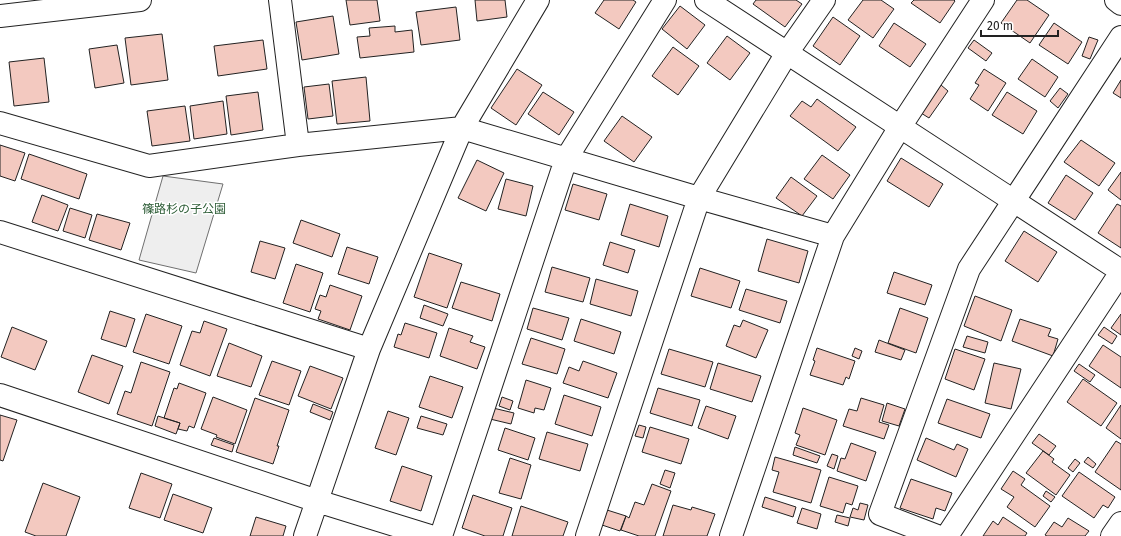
<svg xmlns="http://www.w3.org/2000/svg" width="1121" height="536" viewBox="0 0 1121 536" font-family="'Fira Sans','Noto Sans JP',sans-serif">
<rect width="100%" height="100%" fill="#fff"/>
<!-- green -->
<path fill="#eee" stroke="#6f6f6f" d="M163,176L223,184L196,273L139,260Z"/>
<!-- building -->
<path fill="#f3c9c0" stroke="#222" d="M346,0H377L380,21L350,25Z
M475,0H505L507,17L477,21Z
M604,0H633L636,2L619,29L595,13Z
M756,0H796L802,4L785,27L753,4Z
M863,0H881L894,9L873,38L848,20Z
M914,0H954L955,1L940,23L911,3Z
M1017,0H1027L1049,15L1030,43L1001,23Z
M680,6L705,25L687,49L662,29Z
M456,7L460,40L421,45L416,12Z
M333,16L339,54L302,60L296,22Z
M833,17L860,36L840,65L813,46Z
M894,23L926,44L910,67L879,46Z
M1054,23L1082,42L1068,64L1039,45Z
M395,26V32L412,30L414,52L360,58L357,37L370,36L369,28Z
M162,34L168,80L131,85L125,38Z
M727,36L750,53L730,80L707,63Z
M1089,37L1098,40L1090,59L1082,56Z
M263,40L267,69L218,76L214,46Z
M974,40L992,53L986,61L968,48Z
M117,45L124,83L95,88L89,49Z
M673,47L699,66L678,95L652,76Z
M44,58L49,102L14,106L9,62Z
M1032,59L1058,77L1045,97L1018,79Z
M517,69L542,85L516,125L491,108Z
M984,69L1006,83L988,111L970,99L979,85L975,83Z
M366,77L370,121L337,124L332,81Z
M1121,80V98L1113,93Z
M329,84L333,116L308,119L304,87Z
M941,85L948,91L929,118L921,113Z
M1060,88L1068,94L1058,108L1050,101Z
M258,92L263,130L231,135L226,96Z
M543,92L574,112L559,135L528,114Z
M1007,92L1037,111L1023,134L992,115Z
M817,99L856,127L838,151L790,116L802,101L811,107Z
M223,101L227,134L194,139L190,106Z
M185,106L190,141L152,146L147,111Z
M622,116L652,137L634,162L604,141Z
M1081,140L1115,163L1099,186L1064,162Z
M0,145L25,153L15,181L0,176Z
M29,154L87,174L79,199L21,179Z
M822,155L850,175L833,199L804,179Z
M901,158L943,184L929,207L887,181Z
M477,160L504,173L486,211L458,198Z
M1121,172V200L1108,190Z
M1066,175L1093,193L1075,220L1048,203Z
M791,177L817,196L802,216L776,198Z
M506,179L533,186L526,216L498,209Z
M573,184L607,194L599,220L565,210Z
M42,195L68,205L58,231L32,222Z
M630,204L668,216L659,247L621,235Z
M1117,204L1121,206V248L1098,233Z
M70,208L92,215L85,238L63,231Z
M97,214L130,223L121,250L89,240Z
M301,220L340,234L332,257L293,243Z
M1024,231L1057,252L1038,282L1005,261Z
M767,239L808,251L799,283L758,271Z
M260,241L285,248L275,279L251,272Z
M610,242L635,250L628,273L603,265Z
M347,247L378,257L369,284L338,274Z
M429,253L462,264L447,308L414,297Z
M296,264L323,273L310,312L283,303Z
M552,267L590,278L583,302L545,292Z
M700,268L740,281L731,308L691,296Z
M894,272L932,285L925,305L887,293Z
M596,279L638,291L631,316L590,304Z
M461,282L500,294L492,321L452,308Z
M330,285L362,296L350,330L318,319L321,311L315,309L320,295L326,297Z
M746,289L787,301L780,323L739,310Z
M975,296L1012,310L1001,341L964,326Z
M424,305L448,314L443,326L420,318Z
M533,308L569,318L562,340L527,329Z
M900,308L928,318L916,353L888,343Z
M110,311L135,319L126,347L101,339Z
M146,314L182,326L169,364L133,352Z
M1121,314V335L1111,328Z
M581,319L621,332L614,354L574,341Z
M1020,319L1051,329L1048,336L1058,339L1053,356L1012,341Z
M743,320L768,330L756,358L726,346L734,325L740,327Z
M204,321L227,329L210,376L180,365L192,331L200,333Z
M405,323L437,333L429,358L394,347L398,334L401,335Z
M12,327L47,341L35,370L1,357Z
M1104,327L1117,336L1112,344L1098,335Z
M449,328L473,336L470,342L485,347L477,369L440,356Z
M967,336L988,342L985,353L963,347Z
M531,338L565,349L557,374L522,364Z
M879,340L905,350L901,360L875,352Z
M229,343L262,356L251,387L217,376Z
M1103,345L1121,357V388L1089,366Z
M817,348L855,361L849,379L846,377L843,385L810,375L815,361L813,360Z
M855,348L862,351L859,359L852,356Z
M669,349L713,362L705,387L661,374Z
M955,349L985,359L974,390L945,379Z
M92,355L123,366L109,404L78,392Z
M272,361L301,371L289,405L259,395Z
M583,361L617,373L608,398L563,383L569,367L579,371Z
M141,362L170,372L152,426L117,414L125,391L131,393Z
M718,363L761,376L752,402L710,389Z
M994,363L1021,369L1011,409L985,403Z
M1079,364L1095,375L1090,382L1074,371Z
M310,366L343,378L331,409L298,396Z
M430,376L463,387L452,418L419,407Z
M1083,379L1117,403L1101,426L1067,402Z
M526,380L551,388L544,410L535,408L534,413L518,408Z
M179,383L206,393L194,428L189,426L187,431L178,429L180,423L164,418L174,388L177,389Z
M658,388L700,400L692,426L650,413Z
M564,395L601,407L592,436L555,424Z
M213,397L247,410L235,444L216,437L217,435L201,429Z
M502,397L513,401L510,410L499,406Z
M255,398L289,410L277,446H279L273,464L236,452Z
M861,398L884,405L879,422L889,425L884,439L843,426L849,409L857,411Z
M947,399L990,414L981,438L938,423Z
M887,403L905,409L899,426L882,421Z
M313,404L333,412L330,420L310,412Z
M1121,405V439L1106,428Z
M706,406L736,416L728,439L698,428Z
M493,408L514,413L511,424L490,419Z
M803,408L837,420L825,455L796,445L800,435L795,433Z
M388,411L409,418L396,455L375,448Z
M0,415L17,420L3,461L0,460Z
M158,416L180,423L176,434L155,426Z
M421,416L447,424L443,435L417,428Z
M639,425L646,427L643,438L635,436Z
M650,427L689,439L681,464L642,452Z
M505,428L535,438L528,460L498,450Z
M547,432L588,444L580,471L539,459Z
M1039,434L1056,446L1049,455L1032,443Z
M214,438L234,445L232,452L211,445Z
M926,438L954,450L957,444L968,449L956,477L917,460Z
M1116,441L1121,444V490L1095,472Z
M851,443L876,452L866,481L837,471L841,458L845,459Z
M795,447L820,456L817,463L793,455Z
M1043,451L1054,459L1052,462L1070,475L1056,495L1026,473Z
M832,454L838,456L834,469L827,466Z
M775,457L821,470L811,503L773,492L779,472L772,470Z
M1088,457L1096,464L1093,468L1084,462Z
M510,458L531,465L521,499L499,493Z
M1075,459L1080,463L1073,472L1068,468Z
M402,466L432,476L421,511L390,501Z
M665,470L675,473L670,488L660,484Z
M1013,471L1025,479L1021,485L1050,506L1035,527L1007,507L1014,497L1001,489Z
M1079,472L1115,497L1108,508L1103,505L1094,518L1062,496Z
M141,473L172,484L160,518L129,508Z
M829,477L858,486L852,505L846,503L843,513L820,506Z
M911,479L952,493L945,511L936,508L933,519L900,508Z
M43,483L80,497L66,536H36L25,532Z
M652,484L671,491L655,536H639L621,530L626,516L629,518L635,502L644,505Z
M1046,491L1055,497L1051,502L1043,496Z
M173,494L212,508L203,533L164,520Z
M473,495L512,508L503,536H485L462,528Z
M765,497L796,507L793,517L762,507Z
M860,503L868,505L864,520L850,517L853,508L858,510Z
M673,505L691,510L692,507L715,514L707,536H663Z
M521,506L568,522L563,536H512Z
M802,508L821,514L817,529L797,523Z
M607,510L626,516L620,531L602,525Z
M837,515L850,518L848,526L835,522Z
M256,517L286,526L283,536H250Z
M1003,517L1027,533L1025,536H983L993,521L998,525Z
M1068,518L1089,531L1085,536H1047L1045,535L1054,522L1062,527Z"/>
<g fill="none" stroke-linecap="round" stroke-linejoin="round">
<!-- street casing -->
<g stroke="#222" stroke-width="24">
<path id="street" d="M280,0L298,145
M706,0L1121,271
M1116,0L1121,4
M0,16L140,0
M0,123L149,166L298,145L462,128L699,198L833,236
M0,232L369,349
M0,395L317,501L430,536
M305,536L369,349L462,128L538,0
M441,536L566,159L665,0
M587,536L699,198L787,53L824,0
M731,536L833,236L900,127L983,0
M937,536L880,514L969,269L1121,37
M947,536L1121,272
M1112,536L1121,523"/>
</g>
<!-- street -->
<use href="#street" stroke="#fff" stroke-width="22"/>
</g>
<g text-anchor="middle" dominant-baseline="central" stroke-width="3" stroke-linejoin="round" paint-order="stroke">
<!-- park labels -->
<g font-size="12" fill="#2f5e38" stroke="#fff">
<text x="184" y="209">篠路杉の子公園</text>
</g>
</g>
<!-- scale -->
<path d="M981 30v6h77v-6" fill="none" stroke="#222222" stroke-width="2"/>
<text x="987" y="30" font-size="12" fill="#222222" stroke="#ffffff" stroke-width="3" paint-order="stroke">20 m</text>
</svg>
